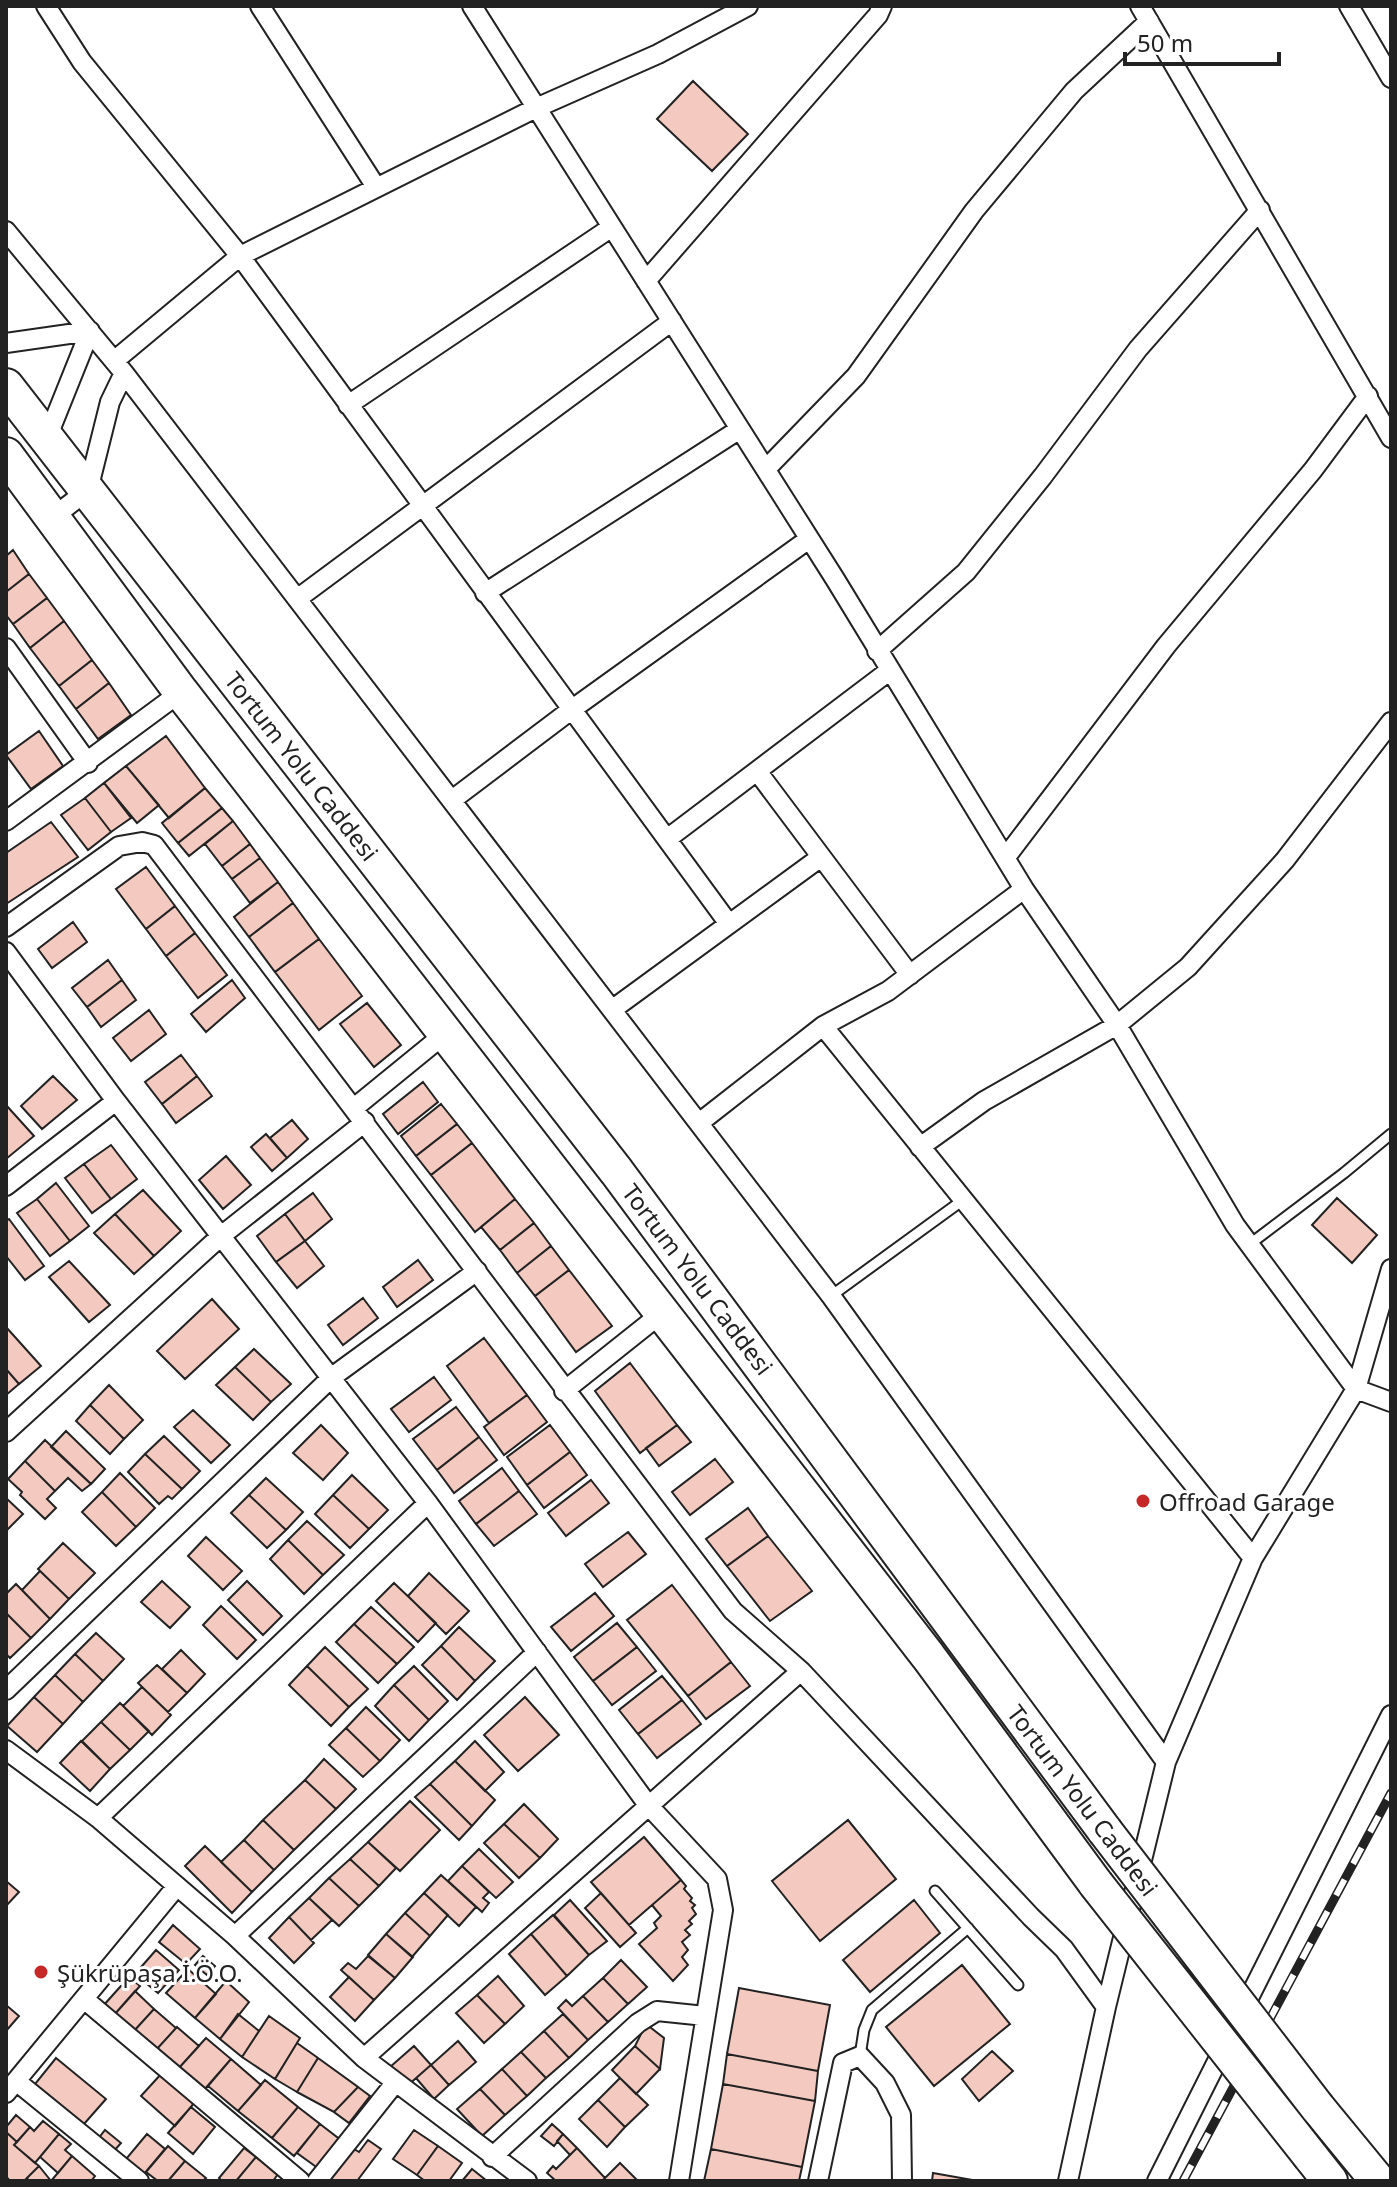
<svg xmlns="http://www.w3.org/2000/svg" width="1397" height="2187" viewBox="0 0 1397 2187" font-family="'Noto Sans',sans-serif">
<rect width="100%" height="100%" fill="#fff"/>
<!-- building -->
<path fill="#f3c9c0" stroke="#222" stroke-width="2" d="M693,81L748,134L712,171L657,119Z
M13,550L29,574L6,592V556Z
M29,574L47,598L13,624L6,615V592Z
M47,598L64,621L30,648L13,624Z
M64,621L92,660L59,686L30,648Z
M92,660L109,683L76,709L59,686Z
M109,683L131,715L98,739L76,709Z
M39,731L63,766L31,789L6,755Z
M166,736L205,788L169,818L126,766Z
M126,766L159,805L137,823L104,783Z
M104,783L131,818L111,832L85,798Z
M205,788L222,808L178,843L162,823Z
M85,798L111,832L88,850L61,815Z
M222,808L233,821L189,856L178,843Z
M233,821L250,844L222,866L205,844Z
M51,822L78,857L6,904V853Z
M250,844L260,858L232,879L222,866Z
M260,858L278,882L250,903L232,879Z
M146,867L175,906L146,929L116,889Z
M278,882L293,903L249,937L234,917Z
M293,903L319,939L275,972L249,937Z
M175,906L195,933L166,956L146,929Z
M73,922L87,942L52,968L38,949Z
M195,933L227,975L198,998L166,956Z
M319,939L362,996L319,1030L275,972Z
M108,960L122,980L87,1007L72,988Z
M122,980L136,1000L101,1027L87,1007Z
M232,980L245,998L206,1032L191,1014Z
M367,1003L401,1045L374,1067L340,1024Z
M149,1010L166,1034L131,1061L113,1038Z
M181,1055L197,1076L162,1104L145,1082Z
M53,1076L77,1100L42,1129L21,1106Z
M197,1076L212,1096L176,1123L162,1104Z
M423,1082L438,1102L398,1134L383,1114Z
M441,1104L457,1124L416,1156L401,1136Z
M6,1105L34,1136L6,1159Z
M292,1120L308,1139L287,1158L270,1138Z
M457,1124L472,1143L431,1175L416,1156Z
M266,1134L287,1158L272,1171L251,1147Z
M472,1143L515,1199L475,1232L431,1175Z
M111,1145L137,1179L111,1199L84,1164Z
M226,1156L251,1185L223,1209L199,1180Z
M84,1164L111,1199L92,1213L65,1178Z
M56,1183L89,1226L70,1241L37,1199Z
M143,1190L181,1231L154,1256L115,1214Z
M313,1193L332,1219L305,1241L285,1214Z
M1337,1198L1377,1235L1352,1263L1312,1225Z
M37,1199L70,1241L50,1256L17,1213Z
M515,1199L534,1223L500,1250L481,1227Z
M115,1214L154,1256L134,1274L94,1233Z
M285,1214L305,1241L276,1262L257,1236Z
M9,1219L44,1266L25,1280L6,1256V1221Z
M534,1223L551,1246L517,1273L500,1250Z
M305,1241L324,1266L297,1288L276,1262Z
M551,1246L569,1270L535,1296L517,1273Z
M418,1260L433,1280L397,1307L383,1287Z
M69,1261L110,1305L89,1322L49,1277Z
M569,1270L612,1326L576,1352L535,1296Z
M363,1298L378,1318L343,1345L328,1325Z
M212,1299L239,1329L185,1379L157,1351Z
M6,1327L41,1366L19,1384L6,1369Z
M484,1338L527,1395L489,1423L447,1366Z
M254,1349L291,1384L271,1402L235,1367Z
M630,1363L677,1425L640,1453L595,1391Z
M235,1367L271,1402L253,1420L216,1385Z
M6,1369L19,1384L6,1395Z
M434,1377L451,1400L409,1432L391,1409Z
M109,1385L143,1420L124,1439L90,1405Z
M527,1395L547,1422L504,1455L484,1427Z
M90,1405L124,1439L110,1454L76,1421Z
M456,1407L479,1437L437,1470L413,1439Z
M193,1410L230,1445L211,1463L174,1427Z
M321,1425L348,1453L323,1480L293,1453Z
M550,1425L570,1452L527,1485L507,1457Z
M677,1425L691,1442L659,1466L646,1448Z
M66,1431L105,1469L91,1484L51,1447Z
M164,1436L200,1471L182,1489L145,1454Z
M479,1437L497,1460L454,1493L437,1470Z
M45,1440L91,1484L82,1491L68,1478L55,1491L25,1461Z
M570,1452L587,1475L544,1508L527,1485Z
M145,1454L182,1489L172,1499L168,1496L159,1504L128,1472Z
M715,1459L733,1482L690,1515L672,1492Z
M25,1461L55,1491L47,1499L56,1508L45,1519L20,1495L22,1492L8,1479Z
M502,1468L519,1491L476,1524L459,1501Z
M120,1473L155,1508L136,1527L102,1492Z
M352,1475L388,1510L369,1529L333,1495Z
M266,1478L303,1512L286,1530L249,1495Z
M591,1480L609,1503L566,1536L548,1513Z
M519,1491L537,1514L494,1546L476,1524Z
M102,1492L136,1527L116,1546L82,1512Z
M249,1495L286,1530L267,1548L231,1513Z
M333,1495L369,1529L350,1548L315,1514Z
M6,1498L23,1514L6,1531Z
M748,1508L768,1536L727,1566L706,1539Z
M307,1521L344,1555L323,1575L288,1540Z
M628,1532L646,1554L603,1587L585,1564Z
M768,1536L812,1591L770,1621L727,1566Z
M206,1537L242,1571L223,1590L188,1556Z
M288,1540L323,1575L304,1594L270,1559Z
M63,1543L95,1573L69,1599L38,1569Z
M40,1571L69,1599L50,1619L22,1590Z
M429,1573L469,1611L446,1634L408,1596Z
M162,1581L190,1607L170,1628L141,1602Z
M247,1581L282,1616L263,1635L228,1600Z
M394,1583L436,1623L418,1642L376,1601Z
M16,1584L50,1619L31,1638L6,1613V1594Z
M672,1585L731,1662L688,1696L627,1620Z
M595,1593L614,1616L571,1651L551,1627Z
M221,1606L256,1640L237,1659L203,1625Z
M371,1607L414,1647L397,1664L354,1624Z
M6,1613L31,1638L10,1658L6,1654Z
M617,1623L637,1647L593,1681L574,1657Z
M354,1624L397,1664L378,1683L336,1642Z
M459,1627L495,1661L475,1681L441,1646Z
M96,1633L124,1659L103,1681L75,1654Z
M441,1646L475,1681L457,1700L422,1665Z
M325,1647L368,1689L349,1707L307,1666Z
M637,1647L656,1671L612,1705L593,1681Z
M181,1650L205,1674L187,1693L162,1669Z
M75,1654L103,1681L83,1702L55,1675Z
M731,1662L750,1686L706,1719L688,1696Z
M157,1665L187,1693L168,1712L138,1683Z
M307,1666L349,1707L331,1726L289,1685Z
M414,1666L448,1701L429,1720L394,1685Z
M55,1675L83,1702L63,1724L34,1697Z
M662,1676L682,1700L638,1734L619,1710Z
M394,1685L429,1720L409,1741L375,1706Z
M142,1687L171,1715L152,1735L123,1706Z
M34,1697L63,1724L37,1752L7,1726Z
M525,1697L559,1735L518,1771L484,1735Z
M682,1700L701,1724L657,1758L638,1734Z
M120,1703L149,1731L130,1750L101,1722Z
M366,1707L400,1740L380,1761L346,1728Z
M101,1722L130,1750L110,1769L82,1741Z
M346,1728L380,1761L363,1777L329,1745Z
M81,1741L110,1769L90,1791L60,1763Z
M475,1741L504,1772L485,1791L455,1761Z
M324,1759L356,1789L336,1809L305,1780Z
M455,1761L495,1800L472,1826L430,1784Z
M305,1780L336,1809L294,1850L263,1820Z
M430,1784L472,1826L459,1840L415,1797Z
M410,1801L440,1830L400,1871L368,1842Z
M524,1804L558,1839L540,1858L504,1824Z
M263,1820L294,1850L274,1870L244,1840Z
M848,1820L896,1879L820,1941L772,1881Z
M504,1824L540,1858L519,1878L484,1843Z
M644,1837L681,1880L629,1925L591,1882Z
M244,1840L274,1870L252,1892L221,1862Z
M368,1842L396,1868L379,1886L350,1859Z
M205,1846L252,1892L232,1913L185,1866Z
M479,1849L513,1882L496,1898L462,1866Z
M350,1859L379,1886L359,1906L329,1878Z
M462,1866L489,1892L483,1898L489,1903L482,1912L448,1881Z
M441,1875L476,1907L459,1926L424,1893Z
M329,1878L359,1906L339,1926L309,1898Z
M681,1880L686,1886L684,1889L692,1898L690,1901L695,1905L692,1908L696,1914L689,1921L692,1924L685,1930L690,1935L682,1942L688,1950L682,1957L688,1965L673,1981L639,1944L657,1928L654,1923L661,1916L652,1905Z
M6,1881L19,1892L6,1906Z
M424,1893L448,1915L430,1936L405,1913Z
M601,1893L636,1933L620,1947L585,1908Z
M309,1898L332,1920L311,1940L289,1917Z
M570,1900L607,1941L589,1955L554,1915Z
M914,1900L940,1933L870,1992L843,1960Z
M405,1913L430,1936L412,1957L386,1934Z
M553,1915L589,1955L567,1976L531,1934Z
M289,1917L314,1943L294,1963L269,1938Z
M173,1925L200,1949L186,1964L159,1942Z
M386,1934L413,1957L395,1978L368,1955Z
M531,1934L567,1976L545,1995L509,1954Z
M156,1950L179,1970L158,1993L135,1974Z
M203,1956L215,1966L207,1975L195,1965Z
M368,1956L395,1978L374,2000L341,1970L348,1963L356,1969Z
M621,1960L647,1987L628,2004L603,1978Z
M962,1965L1010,2024L934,2086L886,2027Z
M188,1969L216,1994L195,2018L166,1993Z
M498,1976L524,2006L505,2024L477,1995Z
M129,1977L140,1986L114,2015L103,2006Z
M349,1977L374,2000L355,2021L330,1997Z
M603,1978L628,2004L608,2022L583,1996Z
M226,1981L249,2002L220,2039L195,2018Z
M739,1988L830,2005L818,2071L727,2054Z
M135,1991L154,2009L133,2032L114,2015Z
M477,1995L505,2024L484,2043L456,2013Z
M583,1996L608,2022L588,2040L558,2008L566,2000L572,2006Z
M6,2005L19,2016L6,2031Z
M154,2009L176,2028L156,2050L134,2031Z
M238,2014L259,2031L242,2057L220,2039Z
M563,2014L588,2040L569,2058L544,2031Z
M269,2016L300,2038L275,2079L242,2057Z
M646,2024L664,2038L660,2069L635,2046Z
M177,2027L199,2046L178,2069L156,2050Z
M544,2031L569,2058L546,2078L521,2052Z
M206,2038L231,2059L204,2090L178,2069Z
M458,2041L476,2062L449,2085L431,2065Z
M297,2043L318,2058L297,2092L275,2079Z
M414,2046L431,2065L407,2086L390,2067Z
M635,2046L660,2069L636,2094L612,2070Z
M992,2051L1013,2071L979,2101L962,2079Z
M521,2052L546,2078L527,2096L502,2069Z
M727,2054L818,2071L815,2101L723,2084Z
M56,2058L106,2099L84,2124L35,2084Z
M318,2058L358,2087L334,2112L297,2092Z
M231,2059L261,2085L238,2111L208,2086Z
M431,2065L449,2085L434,2099L416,2078Z
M502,2069L527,2096L505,2115L480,2089Z
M162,2073L195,2102L175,2126L141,2096Z
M620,2078L648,2105L625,2127L598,2100Z
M265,2080L298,2107L272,2138L238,2111Z
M723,2084L815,2101L802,2167L711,2149Z
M358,2087L370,2096L349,2123L334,2112Z
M480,2089L505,2115L482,2136L457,2109Z
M598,2100L625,2127L607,2147L579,2119Z
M191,2107L215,2127L193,2154L168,2133Z
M298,2107L320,2124L294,2156L272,2138Z
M16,2115L30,2127L17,2142L6,2132V2127Z
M43,2121L59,2134L35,2163L14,2145L30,2127L34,2131Z
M320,2124L342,2141L319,2169L297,2153Z
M552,2124L563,2134L554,2146L541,2136Z
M105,2130L121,2143L114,2151L98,2139Z
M414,2130L438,2146L417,2175L393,2159Z
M6,2132L17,2142L14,2145L39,2166L24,2181H10L6,2176Z
M59,2134L71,2144L65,2150L72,2156L58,2173L40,2157Z
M147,2134L165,2149L144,2174L126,2159Z
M563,2134L577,2148L570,2155L557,2141Z
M368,2140L381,2149L357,2181H329L354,2149L359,2152Z
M168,2146L185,2161L168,2181H158L146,2172Z
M438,2146L462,2163L449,2181H425L417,2175Z
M244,2148L256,2157L236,2181H222L219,2178Z
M577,2148L605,2178L602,2181H556L547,2173L553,2166L556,2169Z
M711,2149L802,2167L799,2181H704Z
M72,2156L95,2176L91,2181H51Z
M256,2157L278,2174L273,2181H236Z
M185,2161L206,2178L203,2181H168Z
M620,2163L638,2181H602Z
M39,2166L51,2181H29L27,2178Z
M472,2169L487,2181H462Z
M933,2173L978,2181H932Z"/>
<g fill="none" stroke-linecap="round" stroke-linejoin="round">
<!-- lane casing -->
<g stroke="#222" stroke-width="13">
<path id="lane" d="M1250,1244L1344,1173L1391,1134
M831,1296L963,1200
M935,1891L1018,1985
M860,2056L864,2030L872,2010L968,1928"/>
</g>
<!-- street casing -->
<g stroke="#222" stroke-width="22">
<path id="street" d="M46,6L82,62L240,256L729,924
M260,6L376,187
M472,6L835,579L1024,889L1117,1025L1235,1225L1356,1389L1391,1402
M1140,6L1391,438
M1349,6L1391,78
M6,231L124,373L831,1296L1166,1762
M646,281L878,15L882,6
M6,343L90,331L47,438
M114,361L240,256L536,108L658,54L748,6
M348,405L612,227
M766,469L856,376L974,211L1074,91L1149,21
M52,518L88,490L110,402L124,373
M485,593L740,429
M297,599L672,321
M6,648L88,763
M877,651L966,572L1043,476L1138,349L1260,210
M757,771L910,975
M452,800L571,710L809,539
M6,821L181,692
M667,839L889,671
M1006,857L1166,646L1313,470L1368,396
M6,927L119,846L142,842L154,845L733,1611L801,1671L1031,1917L1064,1949L1106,2007
M6,952L116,1101L428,1503L648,1805L717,1879L723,1910L679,2181
M613,1009L821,857
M823,1026L1253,1558
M354,1108L446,1033
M699,1123L823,1026L888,991L1024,889
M920,1147L984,1101L1117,1025L1188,967L1285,860L1391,722
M6,1186L116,1101
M564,1391L662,1313
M6,1432L221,1236L365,1122
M6,1690L332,1377L477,1271
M6,1750L98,1818L235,1936L364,2058L527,2181
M98,1818L428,1503
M235,1936L537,1652
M84,1999L300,2181
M364,2058L801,1671
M16,2081L139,2181
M6,2093L177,1886
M492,2157L638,2023L657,2011L705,2016
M317,2181L395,2083
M818,2181L843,2063L860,2056L885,2083L901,2115L902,2181
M1068,2181L1106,2007L1166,1762L1253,1558L1356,1389L1391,1269
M1157,2181L1391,1715"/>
</g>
<!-- highway casing -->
<g stroke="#222" stroke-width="38">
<path id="highway" d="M6,386L617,1172L1105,1831
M6,455L181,692L928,1656L1096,1884
M1318,2108L1378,2181
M1311,2157L1330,2181"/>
</g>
<!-- lane -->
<use href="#lane" stroke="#fff" stroke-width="9"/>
<!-- street -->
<use href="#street" stroke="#fff" stroke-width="18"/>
<!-- highway -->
<use href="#highway" stroke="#fff" stroke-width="34"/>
<!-- rail casing -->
<g stroke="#222" stroke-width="9">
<path id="rail" d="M1183,2181L1391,1793"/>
</g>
<!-- rail -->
<use href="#rail" stroke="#fff" stroke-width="6" stroke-dasharray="18" stroke-linecap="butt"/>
<!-- highway-bridge casing -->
<g stroke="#222" stroke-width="38" stroke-linecap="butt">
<path id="highway-bridge" d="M1105,1831L1318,2108
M1096,1884L1311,2157"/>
</g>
<!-- highway-bridge -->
<use href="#highway-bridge" stroke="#fff" stroke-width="34"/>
</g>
<!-- markers -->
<g fill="#c62828" stroke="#fff" stroke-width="3">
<circle cx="1143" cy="1501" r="8"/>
<circle cx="41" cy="1972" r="8"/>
</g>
<g text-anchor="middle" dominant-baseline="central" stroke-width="6" stroke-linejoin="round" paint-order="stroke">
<!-- street labels -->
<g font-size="24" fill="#222" stroke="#fff">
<text transform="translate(302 766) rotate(52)">Tortum Yolu Caddesi</text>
<text transform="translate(698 1279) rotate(53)">Tortum Yolu Caddesi</text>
<text transform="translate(1083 1800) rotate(53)">Tortum Yolu Caddesi</text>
</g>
<!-- poi labels -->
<g font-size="24" fill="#222" stroke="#fff" text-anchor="start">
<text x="1159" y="1501">Offroad Garage</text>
<text x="57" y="1972">Şükrüpaşa İ.Ö.O.</text>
</g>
</g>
<!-- border -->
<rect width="1397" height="2187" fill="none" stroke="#222222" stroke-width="16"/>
<!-- scale -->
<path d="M1125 52v12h154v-12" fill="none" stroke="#222222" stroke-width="4"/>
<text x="1137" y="52" font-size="24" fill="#222222" stroke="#ffffff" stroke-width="6" paint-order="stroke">50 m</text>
</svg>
